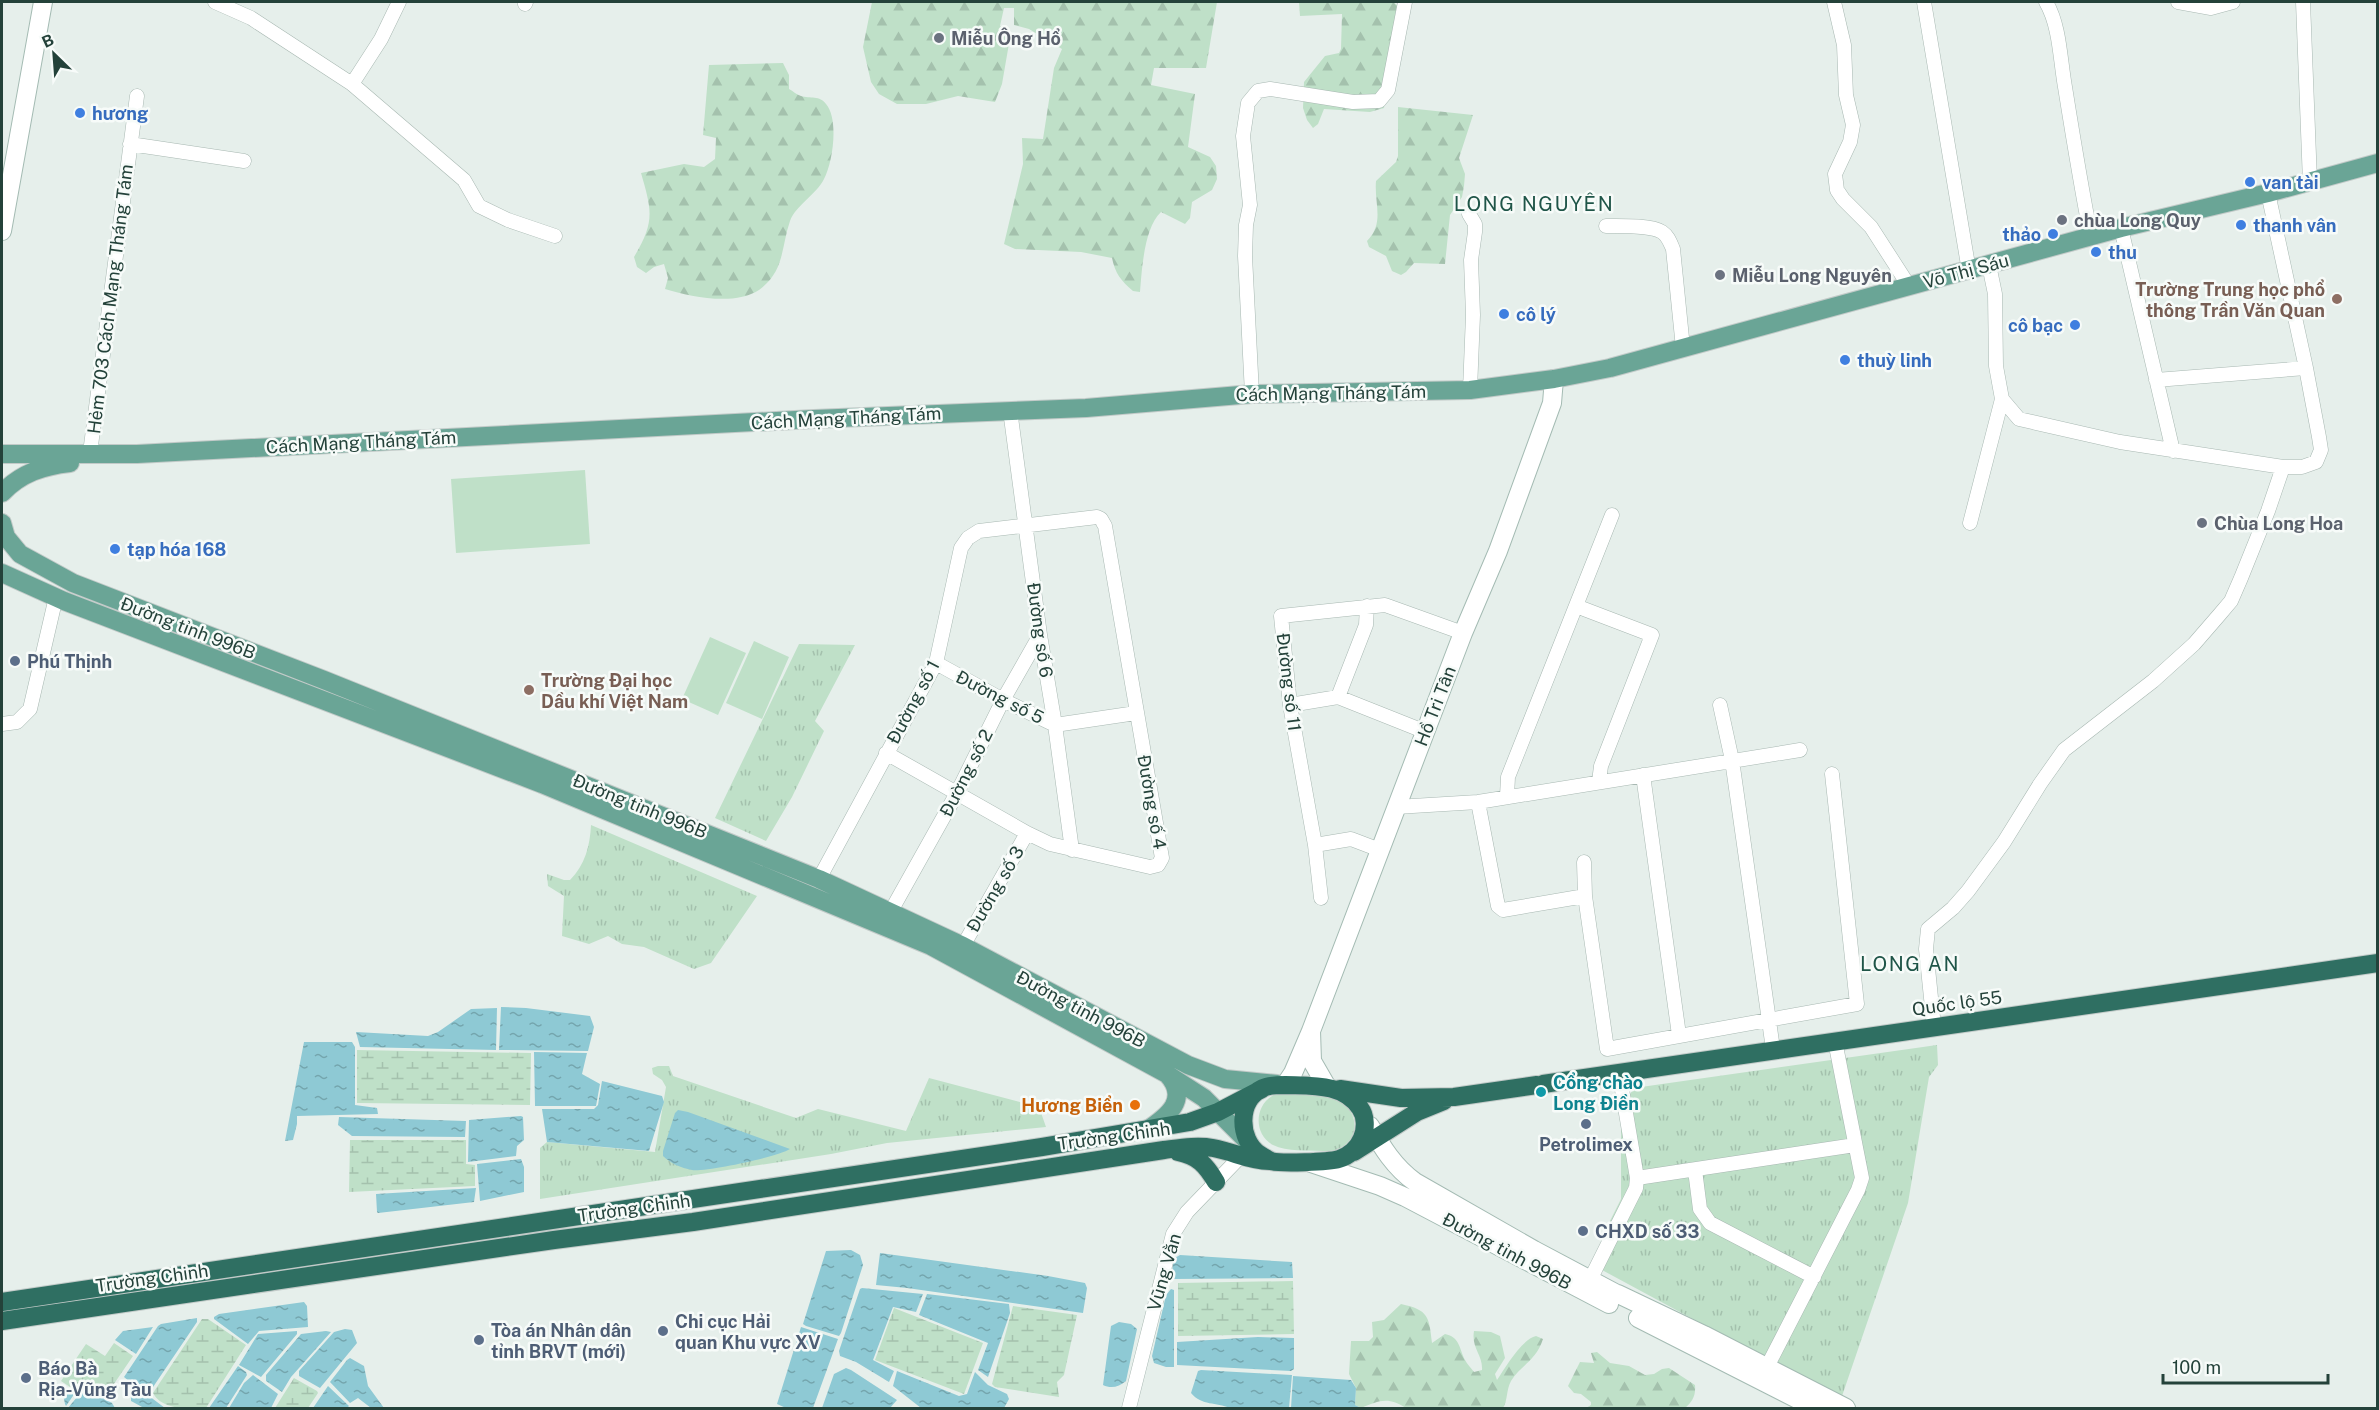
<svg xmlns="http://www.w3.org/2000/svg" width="2379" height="1410" viewBox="0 0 2379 1410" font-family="'Public Sans',sans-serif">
<defs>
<pattern id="grass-tufts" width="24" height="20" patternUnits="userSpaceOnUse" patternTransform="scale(1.5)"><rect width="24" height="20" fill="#bfe0c8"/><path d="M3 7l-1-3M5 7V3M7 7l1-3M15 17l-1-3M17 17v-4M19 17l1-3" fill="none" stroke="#a4c1ad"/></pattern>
<pattern id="forest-firs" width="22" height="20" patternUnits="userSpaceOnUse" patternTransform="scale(1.5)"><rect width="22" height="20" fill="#bfe0c8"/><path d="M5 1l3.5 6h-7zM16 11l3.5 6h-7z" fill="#a4c1ad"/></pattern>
<pattern id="wetland-marsh" width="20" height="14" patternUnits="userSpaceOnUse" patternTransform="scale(1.5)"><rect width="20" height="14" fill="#bfe0c8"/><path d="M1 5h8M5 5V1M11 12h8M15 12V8" fill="none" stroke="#a4c1ad"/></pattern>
<pattern id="water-ripples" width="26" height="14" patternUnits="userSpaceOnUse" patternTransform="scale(1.5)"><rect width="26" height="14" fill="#8ec9d4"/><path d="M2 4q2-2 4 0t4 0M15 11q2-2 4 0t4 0" fill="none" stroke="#74a5ad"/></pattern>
</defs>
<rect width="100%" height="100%" fill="#e6efeb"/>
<!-- grass -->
<path fill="url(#grass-tufts)" d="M799,644L855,645L815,721L824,731L792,797L766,841L715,818Z
M591,825L757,896L711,963L694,969L644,947L622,944L608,936L589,944L562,936L564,896L548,886L547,874L564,880H570C585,865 590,846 591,825Z
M1937,1045L1938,1065L1929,1077L1908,1203L1841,1399L1602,1270L1610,1221L1621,1199V1108L1634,1088Z
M658,1066H669L673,1076L796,1118L818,1109L906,1131L929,1078L1039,1107L1046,1127L887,1143L831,1154L540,1199V1148L547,1142L655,1152L666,1087L662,1080L653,1074L652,1068Z
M1290,1091C1302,1093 1330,1094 1339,1100C1366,1117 1356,1153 1323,1151C1308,1150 1287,1152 1273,1145C1254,1135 1254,1107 1272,1096C1277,1092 1284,1092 1290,1091Z"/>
<!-- forest -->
<path fill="url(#forest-firs)" d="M872,2H1217L1206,68H1154L1151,85L1195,94L1188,147L1210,157L1216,166L1217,179L1212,190L1192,202L1190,218L1185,224L1161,212C1144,228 1142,269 1140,292L1133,291C1121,281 1115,273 1112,258L1081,252L1015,249L1004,244L1023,164L1022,138L1043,139L1054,68L1062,49L1029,29L1014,25V8H1004L1000,26L1011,32L1002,84L995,102L958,96L926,104H897L879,94L871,82L863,47Z
M1299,2H1393L1399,7L1384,108L1370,112L1324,109L1318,124L1313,128L1307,120L1303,108L1304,82L1325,56L1339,53L1341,49L1342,14L1300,16Z
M783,63L789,75V89C793,91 797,95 801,96C810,99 820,95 826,104C839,119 833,162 824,179C816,195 796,205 790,221C781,247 785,271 759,290C735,306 691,297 665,289L668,278L664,264L654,267L646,273L637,267L634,257C655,222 652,211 641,173L684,164L704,167L715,159L716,138L703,135L709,65Z
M1398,107L1473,115L1459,158L1465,174L1464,186L1462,197L1450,215L1445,264L1414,263L1406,272L1401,275L1392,271L1386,256L1369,247L1367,241C1385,223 1374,204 1376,181L1396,162L1398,156Z
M1401,1304C1429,1310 1429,1317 1432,1343L1445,1334C1460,1337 1459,1348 1465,1360C1467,1364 1471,1368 1474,1372L1482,1370C1483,1355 1471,1348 1474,1331L1491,1332L1500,1336L1505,1358L1495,1374L1497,1380C1505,1368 1522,1339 1536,1336L1543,1339C1536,1361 1521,1365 1511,1381C1506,1390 1508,1400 1503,1408H1406C1388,1396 1378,1401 1361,1408L1355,1405L1356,1388L1349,1374L1351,1341H1369L1373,1337L1372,1322L1384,1320Z
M1597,1352L1610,1363L1629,1366L1645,1375L1654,1374L1662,1369L1669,1368L1695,1385C1696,1396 1692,1402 1685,1408H1586L1591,1405V1402L1581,1394L1574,1393L1568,1386L1580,1362L1594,1363L1591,1353Z"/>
<!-- wetland -->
<path fill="url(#wetland-marsh)" d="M357,1050L531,1053L530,1105L357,1103Z
M350,1140H466V1164L475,1165V1186L349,1192Z
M1293,1281L1294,1334L1178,1336V1283Z
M1013,1306L1077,1315L1064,1375L1057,1382L1059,1397L995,1387L992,1384Z
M894,1308L983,1343L964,1394L875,1360Z
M202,1319H208L246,1345L206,1408C187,1409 162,1410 153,1393Z
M114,1343L133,1356L105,1397L86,1384L79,1393L61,1381L86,1344L105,1356Z
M294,1378L317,1391L318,1393L308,1408H275Z"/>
<!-- pitch -->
<path fill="#bfe0c8" d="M585,470L590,544L456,553L451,479Z
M710,637L746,653L718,715L682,699Z
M754,641L789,657L762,719L726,703Z"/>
<!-- water -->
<path fill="url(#water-ripples)" d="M501,1007L526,1008L590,1016L594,1027L588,1051L499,1050Z
M497,1008L496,1050L360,1047L356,1032L428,1036L438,1032L471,1009Z
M304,1042H352L355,1047V1105L377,1108L378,1114L297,1116V1124L293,1140L285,1141Z
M534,1052L587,1053L582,1074L600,1084L596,1106H535Z
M602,1081L662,1096L664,1102L649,1151L547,1142L542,1109H594L598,1105Z
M678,1110L688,1112L790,1149C777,1157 706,1172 692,1170C681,1168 670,1163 663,1156V1151L675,1113Z
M521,1116L523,1117L524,1140L517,1146L516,1156L468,1162L469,1120Z
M339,1117L466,1121L465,1137L352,1136L338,1125Z
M521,1159L524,1167V1192L480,1201L477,1164Z
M476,1188L474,1202L378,1213L377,1212L376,1194Z
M851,1250L860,1255L863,1265L841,1333L839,1336L806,1326L803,1324L826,1251Z
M880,1253L1048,1276L1085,1283L1087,1288L1083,1313L907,1288L876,1285Z
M1180,1255L1292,1262L1293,1278L1172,1279L1173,1259Z
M862,1288L923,1294L916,1312L893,1307L873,1360L894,1371L889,1382L856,1362L840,1356L839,1351L860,1289Z
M1171,1289L1174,1290V1367H1166L1154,1363L1152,1356L1166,1295Z
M927,1294L1009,1304L1010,1313L988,1377L978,1370L988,1343L919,1315Z
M304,1302L307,1306L308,1327L259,1331L248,1344L214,1319V1317L219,1314Z
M197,1318V1322L149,1393V1396L165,1408H144L131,1401V1397L136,1387L124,1377L158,1326L161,1324Z
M1119,1322L1131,1324L1137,1329L1126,1381C1119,1387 1111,1389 1103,1385L1111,1326Z
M153,1327L136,1354L115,1340L123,1331Z
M801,1327L838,1339L813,1408H786L777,1404Z
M345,1329L352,1330L357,1343L320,1388L299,1376V1371L334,1332Z
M297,1331V1334L261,1377L239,1365L258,1334Z
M326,1331L331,1332L291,1377L282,1392L266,1381V1375L301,1334Z
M1258,1337L1294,1338V1369L1291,1371L1177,1365V1342Z
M350,1358L364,1366L368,1386L384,1408H371L358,1398L350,1403L330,1382L347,1360Z
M238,1366L246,1372L247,1375L226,1408H209Z
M846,1368L851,1370L897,1400L890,1408H822L834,1374Z
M1201,1370L1292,1375L1289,1408H1230C1216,1402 1202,1406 1191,1393L1198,1371Z
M897,1371L959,1396L967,1394L975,1372L988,1385L1007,1394L1009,1399L1004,1408H921L893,1386Z
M253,1375L278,1394L271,1408H229L244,1383Z
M1293,1376L1351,1380L1356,1388L1355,1405L1361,1408H1291Z
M61,1384L75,1393L66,1406L65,1404Z
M328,1386L349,1406L347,1408H313Z
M88,1389L112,1403L115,1408H68L77,1397Z"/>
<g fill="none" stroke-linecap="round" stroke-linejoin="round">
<!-- street casing -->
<g stroke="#a8b8b2" stroke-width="15">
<path id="street" d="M215,2L251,18L352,84L464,180L479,206L508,220L555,236
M1834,2L1844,45L1846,95L1853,125L1850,142L1835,174L1837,190L1843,199L1871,227L1909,286
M1924,2L1969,271
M2046,2C2060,26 2060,59 2065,87C2073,137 2081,187 2091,237
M2178,2L2211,8L2233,2
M2303,2L2310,182
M525,4L526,2
M352,84L381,39L399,2
M130,144L244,161
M1469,214L1475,224V232L1471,260L1473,315L1470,390
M1606,226C1620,226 1651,225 1662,232C1668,236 1670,242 1673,249L1683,348
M2121,228L2173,451
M2156,380L2306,368
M1252,394L1245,256L1246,225L1250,205L1243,136L1248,103L1258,91L1270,89L1353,102L1379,101L1388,90L1405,2
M2002,399L2019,419L2120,442L2283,467H2302L2316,462L2321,450L2319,437L2306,368L2268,193
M1010,410L1040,635L1055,725L1072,850
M90,453L137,96
M1970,523L2002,399L1996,366L1995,294L1989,265
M1576,606L1652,635L1601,766L1599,782
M936,663L1003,700L1055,725L1136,713
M1338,697L1366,625L1367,606
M1290,705L1338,697L1426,732
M1720,705L1732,760L1773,1049
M2,724L17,722L30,709L56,597
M1643,775L1679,1035
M1507,796L1508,777L1612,515
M1478,802L1498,906L1503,910L1585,896
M1396,807L1478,802L1800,750
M1315,845L1351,839L1380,850
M1584,862L1585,896L1607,1049L1857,1004L1832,774
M819,879L936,663L961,548L968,538L979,531L1097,517L1101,519L1105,526L1162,858L1158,865L1150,867L1050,844L1027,833L886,753
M1321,898L1315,845L1290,705L1281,616L1385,605L1463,633
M891,911L957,793L1003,700L1040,635
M963,946L1027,833
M1934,1027L1926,949L1928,929L1953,908L1968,891L2004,842L2040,784L2064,750L2153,681L2194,644L2220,614L2231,601L2241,578L2268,511L2283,467
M1695,1170L1700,1209L1710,1223L1814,1277
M1637,1178L1855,1145
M1590,1280L1636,1188L1637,1178L1619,1072
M1766,1369L1858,1190L1862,1178L1835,1041
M1129,1408L1173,1234L1187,1212L1240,1157"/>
</g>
<!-- secondary casing -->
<g stroke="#a4bbb3" stroke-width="20">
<path id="secondary" d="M2,231L43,2
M1311,1031L1463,633L1498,551L1552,403L1554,379
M1285,1085L1293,1073L1311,1031L1312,1061L1327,1087
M1370,1126C1382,1147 1394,1167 1415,1182L1534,1250L1615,1293
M1311,1163L1380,1186L1405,1197L1609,1304
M1618,1294L1704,1335L1846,1408
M1638,1318L1815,1408"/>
</g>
<!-- primary casing -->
<g stroke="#c2cac8" stroke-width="20">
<path id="primary" d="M2,454H137L814,419L1086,408L1252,394L1470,390L1554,379L1610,368L2121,228L2268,193L2378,163
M2,493C21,473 43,466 70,463
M2,523L6,537L20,554L73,583L324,680L819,879L963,946L1188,1065L1225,1079L1277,1084
M2,573L64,601L542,784L931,946L1167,1074L1204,1098L1248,1142
M1147,1130C1168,1116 1190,1099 1167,1074"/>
</g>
<!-- highway casing -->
<g stroke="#c2cac8" stroke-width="20">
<path id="highway" d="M1543,1084L2378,963
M1285,1085C1312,1086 1343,1083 1360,1108C1366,1116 1366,1129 1362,1138C1358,1148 1349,1156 1339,1159C1329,1162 1280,1164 1271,1161C1267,1159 1262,1156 1259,1154C1238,1139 1237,1100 1263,1088C1269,1085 1278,1085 1285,1085Z
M1340,1089L1401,1098L1454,1097L1537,1085
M1178,1152C1198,1156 1206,1165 1216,1182
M1354,1152L1417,1112L1444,1101
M2,1302L1042,1147L1190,1122L1218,1112L1262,1089
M2,1321L554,1240L693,1222L1164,1150C1180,1148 1197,1145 1213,1148C1235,1152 1246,1160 1270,1161"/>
</g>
<!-- street -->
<use href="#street" stroke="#fff" stroke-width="14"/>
<!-- secondary -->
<use href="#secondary" stroke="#fff" stroke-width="18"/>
<!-- primary -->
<use href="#primary" stroke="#6aa596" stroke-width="18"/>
<!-- highway -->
<use href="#highway" stroke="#2f6f62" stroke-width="18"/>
</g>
<!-- markers -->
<g fill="#6b7280" stroke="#f7fbf9" stroke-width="2">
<circle cx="939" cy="38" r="6"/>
<circle cx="2062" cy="220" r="6"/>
<circle cx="1720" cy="275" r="6"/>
<circle cx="2202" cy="523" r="6"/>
</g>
<g fill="#3f7fe0" stroke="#f7fbf9" stroke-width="2">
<circle cx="80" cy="113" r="6"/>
<circle cx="2250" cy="182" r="6"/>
<circle cx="2241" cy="225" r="6"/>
<circle cx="2053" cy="234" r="6"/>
<circle cx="2096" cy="252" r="6"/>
<circle cx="1504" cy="314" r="6"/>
<circle cx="2075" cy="325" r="6"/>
<circle cx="1845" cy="360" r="6"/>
<circle cx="115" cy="549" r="6"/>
</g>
<g fill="#8d6e63" stroke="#f7fbf9" stroke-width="2">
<circle cx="2337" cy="299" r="6"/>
<circle cx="529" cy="690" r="6"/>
</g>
<g fill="#5c6f8a" stroke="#f7fbf9" stroke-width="2">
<circle cx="15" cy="661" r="6"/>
<circle cx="1586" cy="1124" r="6"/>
<circle cx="1583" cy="1231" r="6"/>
<circle cx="663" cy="1331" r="6"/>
<circle cx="479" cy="1340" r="6"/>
<circle cx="26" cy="1378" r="6"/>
</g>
<circle fill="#0f9aa8" stroke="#f7fbf9" stroke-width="2" cx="1541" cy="1092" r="6"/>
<circle fill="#e8710a" stroke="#f7fbf9" stroke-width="2" cx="1135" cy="1105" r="6"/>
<g text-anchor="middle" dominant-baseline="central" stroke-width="5" stroke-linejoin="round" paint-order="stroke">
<!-- worship labels -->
<g font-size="18" font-weight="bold" fill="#5b616d" stroke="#f7fbf9" text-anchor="start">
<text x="951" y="38">Miễu Ông Hổ</text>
<text x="2074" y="220">chùa Long Quy</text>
<text x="1732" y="275">Miễu Long Nguyên</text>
<text x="2214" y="523">Chùa Long Hoa</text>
</g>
<!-- shop labels -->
<g font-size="18" font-weight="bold" fill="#366cbe" stroke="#f7fbf9" text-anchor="start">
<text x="92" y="113">hương</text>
<text x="2262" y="182">van tài</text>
<text x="2253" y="225">thanh vân</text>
<text x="2041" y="234" text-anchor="end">thảo</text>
<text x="2108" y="252">thu</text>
<text x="1516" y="314">cô lý</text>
<text x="2063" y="325" text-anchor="end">cô bạc</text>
<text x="1857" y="360">thuỳ linh</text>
<text x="127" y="549">tạp hóa 168</text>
</g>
<!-- street labels -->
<g font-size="18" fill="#24423a" stroke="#f7fbf9">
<text transform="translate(1966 271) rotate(-15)">Võ Thị Sáu</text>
<text transform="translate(110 299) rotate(-83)">Hẻm 703 Cách Mạng Tháng Tám</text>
<text transform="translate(1331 393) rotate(-1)">Cách Mạng Tháng Tám</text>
<text transform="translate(846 418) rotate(-3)">Cách Mạng Tháng Tám</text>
<text transform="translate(361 442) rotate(-3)">Cách Mạng Tháng Tám</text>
<text transform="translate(188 628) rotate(21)">Đường tỉnh 996B</text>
<text transform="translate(1040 630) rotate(82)">Đường số 6</text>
<text transform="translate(1289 682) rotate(83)">Đường số 11</text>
<text transform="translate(1000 697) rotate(27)">Đường số 5</text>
<text transform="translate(913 702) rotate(-62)">Đường số 1</text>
<text transform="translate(1435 706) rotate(-69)">Hồ Tri Tân</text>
<text transform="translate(966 773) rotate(-63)">Đường số 2</text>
<text transform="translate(1152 802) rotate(80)">Đường số 4</text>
<text transform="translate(640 806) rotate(22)">Đường tỉnh 996B</text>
<text transform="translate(995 889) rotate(-60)">Đường số 3</text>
<text transform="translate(1957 1003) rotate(-8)">Quốc lộ 55</text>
<text transform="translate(1081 1009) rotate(28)">Đường tỉnh 996B</text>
<text transform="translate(1114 1136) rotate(-8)">Trường Chinh</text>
<text transform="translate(634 1208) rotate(-8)">Trường Chinh</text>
<text transform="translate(1507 1251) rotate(28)">Đường tỉnh 996B</text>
<text transform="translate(1164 1272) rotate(-74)">Vũng Vằn</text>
<text transform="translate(152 1278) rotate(-8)">Trường Chinh</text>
</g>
<!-- education labels -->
<g font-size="18" font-weight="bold" fill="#785e54" stroke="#f7fbf9" text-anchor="end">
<text x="2325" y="289">Trường Trung học phổ<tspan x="2325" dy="21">thông Trần Văn Quan</tspan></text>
<text x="541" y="680" text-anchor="start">Trường Đại học<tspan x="541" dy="21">Dầu khí Việt Nam</tspan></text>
</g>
<!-- service labels -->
<g font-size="18" font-weight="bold" fill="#4e5e75" stroke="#f7fbf9" text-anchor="start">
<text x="27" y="661">Phú Thịnh</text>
<text x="1586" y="1144" text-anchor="middle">Petrolimex</text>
<text x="1595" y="1231">CHXD số 33</text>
<text x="675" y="1321">Chi cục Hải<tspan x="675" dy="21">quan Khu vực XV</tspan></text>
<text x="491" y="1330">Tòa án Nhân dân<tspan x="491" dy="21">tỉnh BRVT (mới)</tspan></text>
<text x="38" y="1368">Báo Bà<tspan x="38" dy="21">Rịa-Vũng Tàu</tspan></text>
</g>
<!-- culture labels -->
<g font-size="18" font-weight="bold" fill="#0d838f" stroke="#f7fbf9" text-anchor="start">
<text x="1553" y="1082">Cổng chào<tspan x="1553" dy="21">Long Điền</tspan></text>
</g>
<!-- food labels -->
<g font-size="18" font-weight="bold" fill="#c56008" stroke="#f7fbf9" text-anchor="end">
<text x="1123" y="1105">Hương Biển</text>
</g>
<!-- neighbourhood labels -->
<g font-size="20" letter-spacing="1.5" fill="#1f5548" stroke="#f7fbf9">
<text x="1534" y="204">LONG NGUYÊN</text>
<text x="1910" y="964">LONG AN</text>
</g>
</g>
<!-- border -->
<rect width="2379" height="1410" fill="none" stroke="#24423a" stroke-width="6"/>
<!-- north arrow -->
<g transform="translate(54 54) rotate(335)" stroke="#f7fbf9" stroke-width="4.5" paint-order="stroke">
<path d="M0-4.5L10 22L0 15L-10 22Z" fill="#24423a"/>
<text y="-9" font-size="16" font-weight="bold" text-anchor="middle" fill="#24423a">B</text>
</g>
<!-- scale -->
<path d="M2163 1374v9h165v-9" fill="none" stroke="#24423a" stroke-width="3"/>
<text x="2172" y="1374" font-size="18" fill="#24423a" stroke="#f7fbf9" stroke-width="4.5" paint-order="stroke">100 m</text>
</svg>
